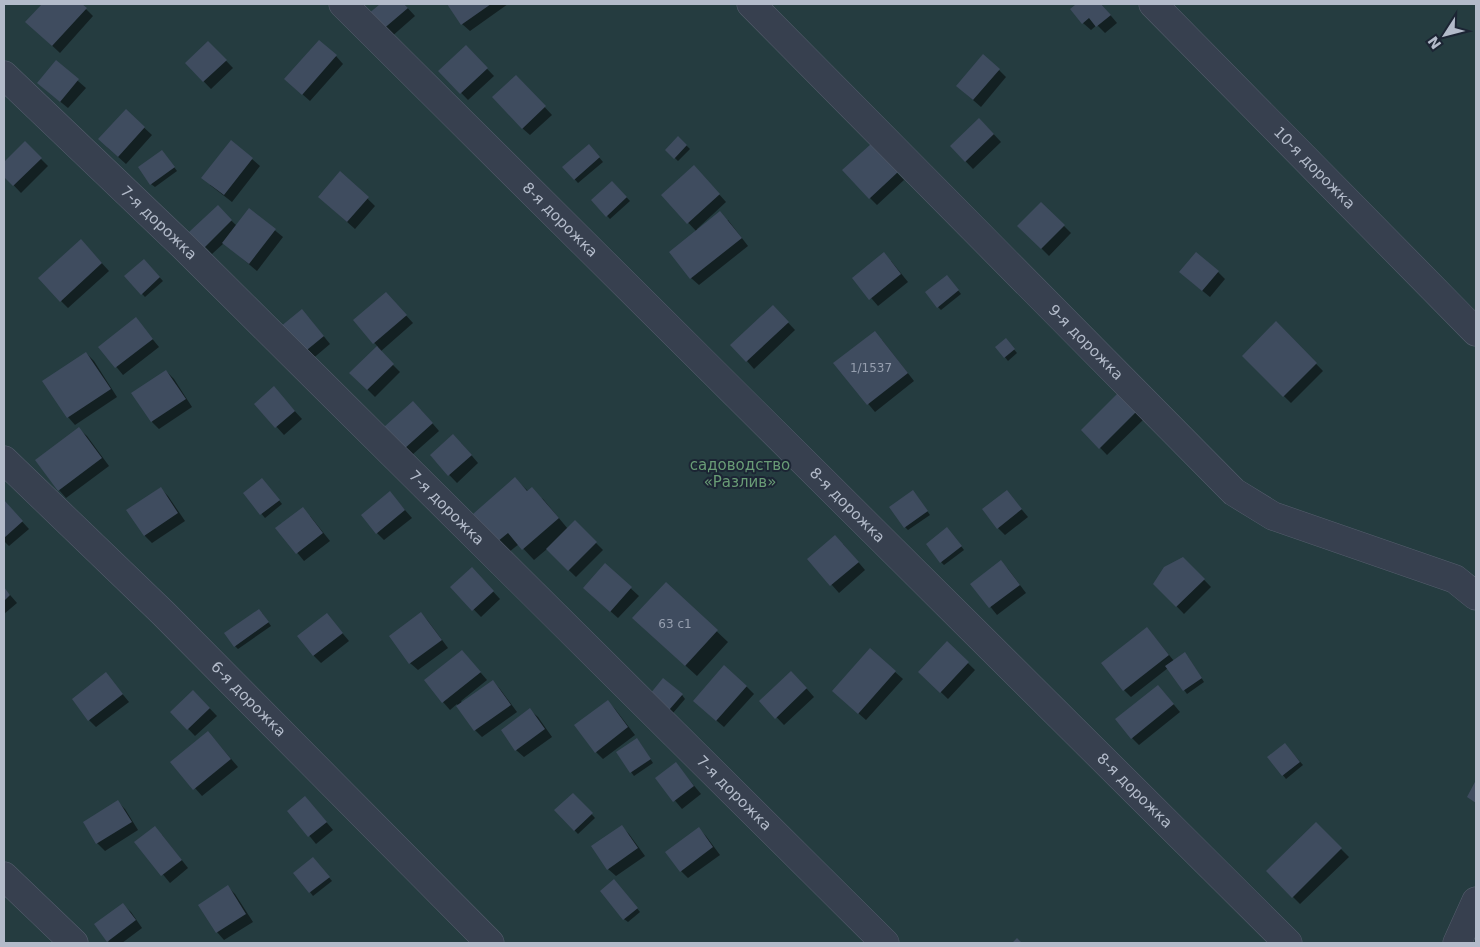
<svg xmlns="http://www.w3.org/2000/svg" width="1480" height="947" viewBox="0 0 1480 947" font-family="'DejaVu Sans',sans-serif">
<rect width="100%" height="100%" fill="#232e3f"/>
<!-- green -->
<path fill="#253c40" d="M4,4H1476V943H4Z"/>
<!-- shadow -->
<path fill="#0007" d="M44,4H81L93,16L60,53L27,22Z
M382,4H404L415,16L390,38L369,15Z
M448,4H508L470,31L462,24Z
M1075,4H1101L1117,23L1105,33L1097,25L1091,30L1083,23Z
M208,42L233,68L211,89L186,63Z
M466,47L494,76L468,100L440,71Z
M336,56L343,64L310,101L293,86Z
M56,62L86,88L68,108L46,90Z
M999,70L1006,77L981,107L965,93Z
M523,84L552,115L530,135L522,128Z
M126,111L152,135L126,164L107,147Z
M987,127L1001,142L973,169L951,146Z
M678,137L690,149L678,161L667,150Z
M232,142L260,166L232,202L210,185Z
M25,143L48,166L21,193L4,175V164Z
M592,149L603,162L578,183L564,167Z
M878,153L904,180L877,205L870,198Z
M165,155L177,171L155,187L151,184Z
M341,173L375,206L355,229L327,204Z
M701,174L726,202L697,229L699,230L728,220L748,246L699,285L691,278L697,232L662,195Z
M612,182L630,201L610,219L593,201Z
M1041,203L1071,233L1049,256L1019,226Z
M217,207L237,226L250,210L283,237L257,271L224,243L212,254L191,232Z
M88,248L109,271L68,308L61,301Z
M144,261L163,281L145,297L126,277Z
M891,261L908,282L878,306L854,278Z
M1218,272L1225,279L1210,297L1188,279Z
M950,280L961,294L941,310L938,307Z
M393,301L413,323L380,352L400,372L375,397L351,373L378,347L355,320Z
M780,314L795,330L754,369L747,361Z
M309,318L330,344L310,361L303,353Z
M136,319L159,347L123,375L100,347Z
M1276,323L1323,371L1291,403L1243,356Z
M882,340L914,381L875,412L835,364Z
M1006,340L1017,353L1008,361L997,347Z
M86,353L94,361L117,397L75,425L68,417Z
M166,371L174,379L192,407L159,429L152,422Z
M1119,394L1144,419L1107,455L1083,430Z
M281,396L302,419L284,435L256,404Z
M421,410L439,431L412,455L404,448Z
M79,429L87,436L109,466L66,498L59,490L36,460Z
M461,443L478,463L457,483L431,456Z
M515,479L528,491L543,499L568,529L575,522L603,550L576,577L547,549L534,560L519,544L509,552L498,541Z
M265,483L282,504L265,518L244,493Z
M160,488L168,496L185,521L152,543L145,536L128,511Z
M1007,492L1028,517L1005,535L998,528Z
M390,493L412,518L384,540L377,533Z
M916,495L930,515L908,530L905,527Z
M4,502L29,529L9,546L4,541Z
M310,516L330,541L304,561L277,528Z
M950,532L964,550L944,565L941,562Z
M843,544L865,570L839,593L809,559Z
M1183,558L1211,587L1184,614L1155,584Z
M1001,562L1008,569L1026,593L997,615L972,584Z
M605,565L639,596L618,618L592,595Z
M479,576L500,599L481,617L452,587Z
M666,584L728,642L697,676L645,629Z
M4,588L17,603L4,614Z
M262,613L271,626L238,649L235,646Z
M421,613L428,621L448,648L418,670L410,663Z
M327,615L349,641L321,663L313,655Z
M1147,628L1174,661L1188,657L1204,682L1187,694L1168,668L1131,697L1124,690Z
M947,643L975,670L948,699L920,672Z
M462,651L487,680L461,701L462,703L493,681L500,689L517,712L482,737L475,730L457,704L450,710L443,702Z
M895,672L903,679L866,720L841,698Z
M106,674L129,702L96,727L89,720Z
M799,680L814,697L784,725L761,701Z
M746,686L754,694L724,727L702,708Z
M193,691L217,716L195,736L172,712Z
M1165,694L1180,712L1139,745L1132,738Z
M682,695L685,699L673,713L655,697Z
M608,702L615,709L635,735L603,759L596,752Z
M530,710L538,717L552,737L524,757L516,750Z
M215,740L238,767L202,796L172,762Z
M640,743L653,763L634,776L631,772Z
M1288,748L1303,765L1286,779L1269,758Z
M676,764L701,794L682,809L657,779Z
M573,794L595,818L578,834L556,811Z
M118,802L125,809L138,830L105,851L97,843L84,823Z
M312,805L333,830L316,844L289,811Z
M1316,824L1349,857L1300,904L1267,871Z
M622,827L629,834L645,856L616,876L608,869Z
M699,829L706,836L720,855L688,878L681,871Z
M162,835L188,868L170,883L136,842Z
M316,862L332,881L313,896L310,892Z
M617,884L640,912L628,922L624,919Z
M228,887L235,894L253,922L224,940L217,932L200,905Z
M123,905L131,912L142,928L122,943H110L108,941Z"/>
<!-- building -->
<path fill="#3f4c5f" d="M42,4H82L87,8L52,46L25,22Z
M380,4H404L408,8L381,31L367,15Z
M447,4H491L461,25Z
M1074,4H1101L1111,15L1096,27L1089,18L1082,24L1070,9L1075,5Z
M319,40L337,55L302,95L284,79Z
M208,41L227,60L203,82L185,63Z
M466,45L488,68L460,94L438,71Z
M983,54L1000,69L973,100L956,86Z
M56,60L79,79L60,102L37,83Z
M516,75L546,106L522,129L492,97Z
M126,109L145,127L118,157L98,139Z
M979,118L994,134L965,162L950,146Z
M678,136L687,145L674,159L665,150Z
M231,140L253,158L224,195L201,178Z
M25,141L42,158L13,186L4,177V162Z
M589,144L600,157L574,180L562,167Z
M871,144L898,172L869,199L842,170Z
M162,150L175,167L150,185L138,167Z
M694,165L720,194L687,224L661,195Z
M340,171L369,197L347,222L318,197Z
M612,181L627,197L606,217L591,200Z
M1041,202L1065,225L1041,249L1017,226Z
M218,205L232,220L204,248L189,232Z
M249,208L276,229L249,264L222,243Z
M720,211L742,238L690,279L669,252Z
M81,239L102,263L60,302L38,278Z
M884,252L901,274L869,300L852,278Z
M1196,252L1219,271L1202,291L1179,272Z
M144,259L160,277L141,295L124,276Z
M947,275L959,290L937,308L925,292Z
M386,292L407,315L373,344L353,320Z
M773,305L789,322L746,362L730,345Z
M302,309L324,336L302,354L280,327Z
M136,317L153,339L115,368L98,347Z
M1276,321L1317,363L1283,397L1242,356Z
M875,331L908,373L867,405L833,363Z
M1006,338L1015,349L1004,358L995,347Z
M377,346L394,364L367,390L349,373Z
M86,352L111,389L67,418L42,381Z
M166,370L186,399L151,422L131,393Z
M274,386L295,411L275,428L254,404Z
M1119,392L1137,411L1099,449L1081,430Z
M413,401L433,423L404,449L384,427Z
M79,427L102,458L58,491L35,460Z
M453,434L472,455L448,476L430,455Z
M515,477L527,491L532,487L559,518L522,550L508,533L497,542L473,514Z
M262,478L280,500L260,515L243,493Z
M161,487L178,513L144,536L126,510Z
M913,490L928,511L904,528L889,507Z
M1007,490L1022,509L997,529L982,509Z
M390,491L405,510L376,534L361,515Z
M4,500L23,521L4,538Z
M303,507L323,533L296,554L275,528Z
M575,520L597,542L568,571L546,549Z
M947,527L962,546L940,563L926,544Z
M835,535L859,562L830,586L807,559Z
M1183,557L1205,579L1176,607L1153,584L1164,567Z
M1001,560L1020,585L989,608L970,584Z
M605,563L632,587L610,612L583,588Z
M472,567L494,591L472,611L450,587Z
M666,582L718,630L685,666L632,618Z
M4,587L10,595L4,601Z
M259,609L269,622L234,647L224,633Z
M421,612L442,640L409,664L389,636Z
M327,613L343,633L313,656L297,636Z
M1147,627L1169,655L1123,691L1101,663Z
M947,641L969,662L940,693L918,672Z
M870,648L896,671L858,714L832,691Z
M462,650L481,672L442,703L424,680Z
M1185,652L1202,678L1183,691L1165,666Z
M724,665L747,686L716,721L693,701Z
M791,671L807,688L775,719L759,701Z
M106,672L123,694L88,721L72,699Z
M663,678L683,694L669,710L650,694Z
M493,680L511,705L474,731L456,706Z
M1158,685L1174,704L1131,739L1115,719Z
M193,690L210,708L187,730L170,712Z
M608,700L628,727L595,753L574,725Z
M530,708L545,729L515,751L501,730Z
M208,731L231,759L193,790L170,762Z
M637,738L651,759L630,773L616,752Z
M1285,743L1300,762L1282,776L1267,757Z
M676,762L694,786L673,802L655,778Z
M1476,780V803L1467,797Z
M573,793L593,813L574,831L554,810Z
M305,796L327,822L308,837L287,811Z
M118,800L132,822L96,844L83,822Z
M1316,822L1342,848L1292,898L1266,871Z
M622,825L638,848L607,870L591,846Z
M155,826L182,860L161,876L134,842Z
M699,827L713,847L680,872L665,852Z
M313,857L330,877L309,893L293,873Z
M614,879L638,908L623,920L600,891Z
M228,885L246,914L216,933L198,905Z
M123,903L136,920L107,942L94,924Z
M1017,938L1022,943H1012Z"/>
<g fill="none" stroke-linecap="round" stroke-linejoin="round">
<!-- minor casing -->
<g stroke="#555e6d" stroke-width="29">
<g id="minor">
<path id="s1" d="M343,4L1288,943"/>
<path id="s2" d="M751,4L1234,492L1273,516L1455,579L1476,596"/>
<path id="s3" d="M1153,4L1476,332"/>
<path id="s4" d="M4,75L183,246L885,943"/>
<path id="s5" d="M4,460L163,613L490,943"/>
<path d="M4,876L74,943"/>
<path d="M1457,943L1476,901"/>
</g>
</g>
<!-- minor -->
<use href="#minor" stroke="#37404f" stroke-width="28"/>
</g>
<g text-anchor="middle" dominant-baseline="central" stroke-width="4" stroke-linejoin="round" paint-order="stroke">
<!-- number labels -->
<g font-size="12" fill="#969faf">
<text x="871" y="368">1/1537</text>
<text x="675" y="624">63 с1</text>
</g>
<!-- street labels -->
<g font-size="15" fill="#b3bbca" stroke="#1c2534">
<text stroke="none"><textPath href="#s3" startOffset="230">10-я дорожка</textPath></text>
<text stroke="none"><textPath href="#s1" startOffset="306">8-я дорожка</textPath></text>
<text stroke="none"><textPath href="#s4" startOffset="214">7-я дорожка</textPath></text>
<text stroke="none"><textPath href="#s2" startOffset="476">9-я дорожка</textPath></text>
<text stroke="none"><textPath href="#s1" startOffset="711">8-я дорожка</textPath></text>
<text stroke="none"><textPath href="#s4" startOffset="619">7-я дорожка</textPath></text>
<text stroke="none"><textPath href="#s5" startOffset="342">6-я дорожка</textPath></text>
<text stroke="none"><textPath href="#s1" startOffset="1116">8-я дорожка</textPath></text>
<text stroke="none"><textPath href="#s4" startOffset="1024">7-я дорожка</textPath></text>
</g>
<!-- park labels -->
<g font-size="15" fill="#699c76" stroke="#1c2534">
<text x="740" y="465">садоводство<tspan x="740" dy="17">«Разлив»</tspan></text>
</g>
</g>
<!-- border -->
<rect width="1480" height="947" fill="none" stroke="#b3bbca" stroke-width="10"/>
<!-- north arrow -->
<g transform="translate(1445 35) rotate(234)" stroke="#1c2534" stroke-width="4" paint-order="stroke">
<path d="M0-4L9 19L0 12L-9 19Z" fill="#b3bbca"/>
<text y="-8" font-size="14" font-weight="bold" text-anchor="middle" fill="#b3bbca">N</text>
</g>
</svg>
